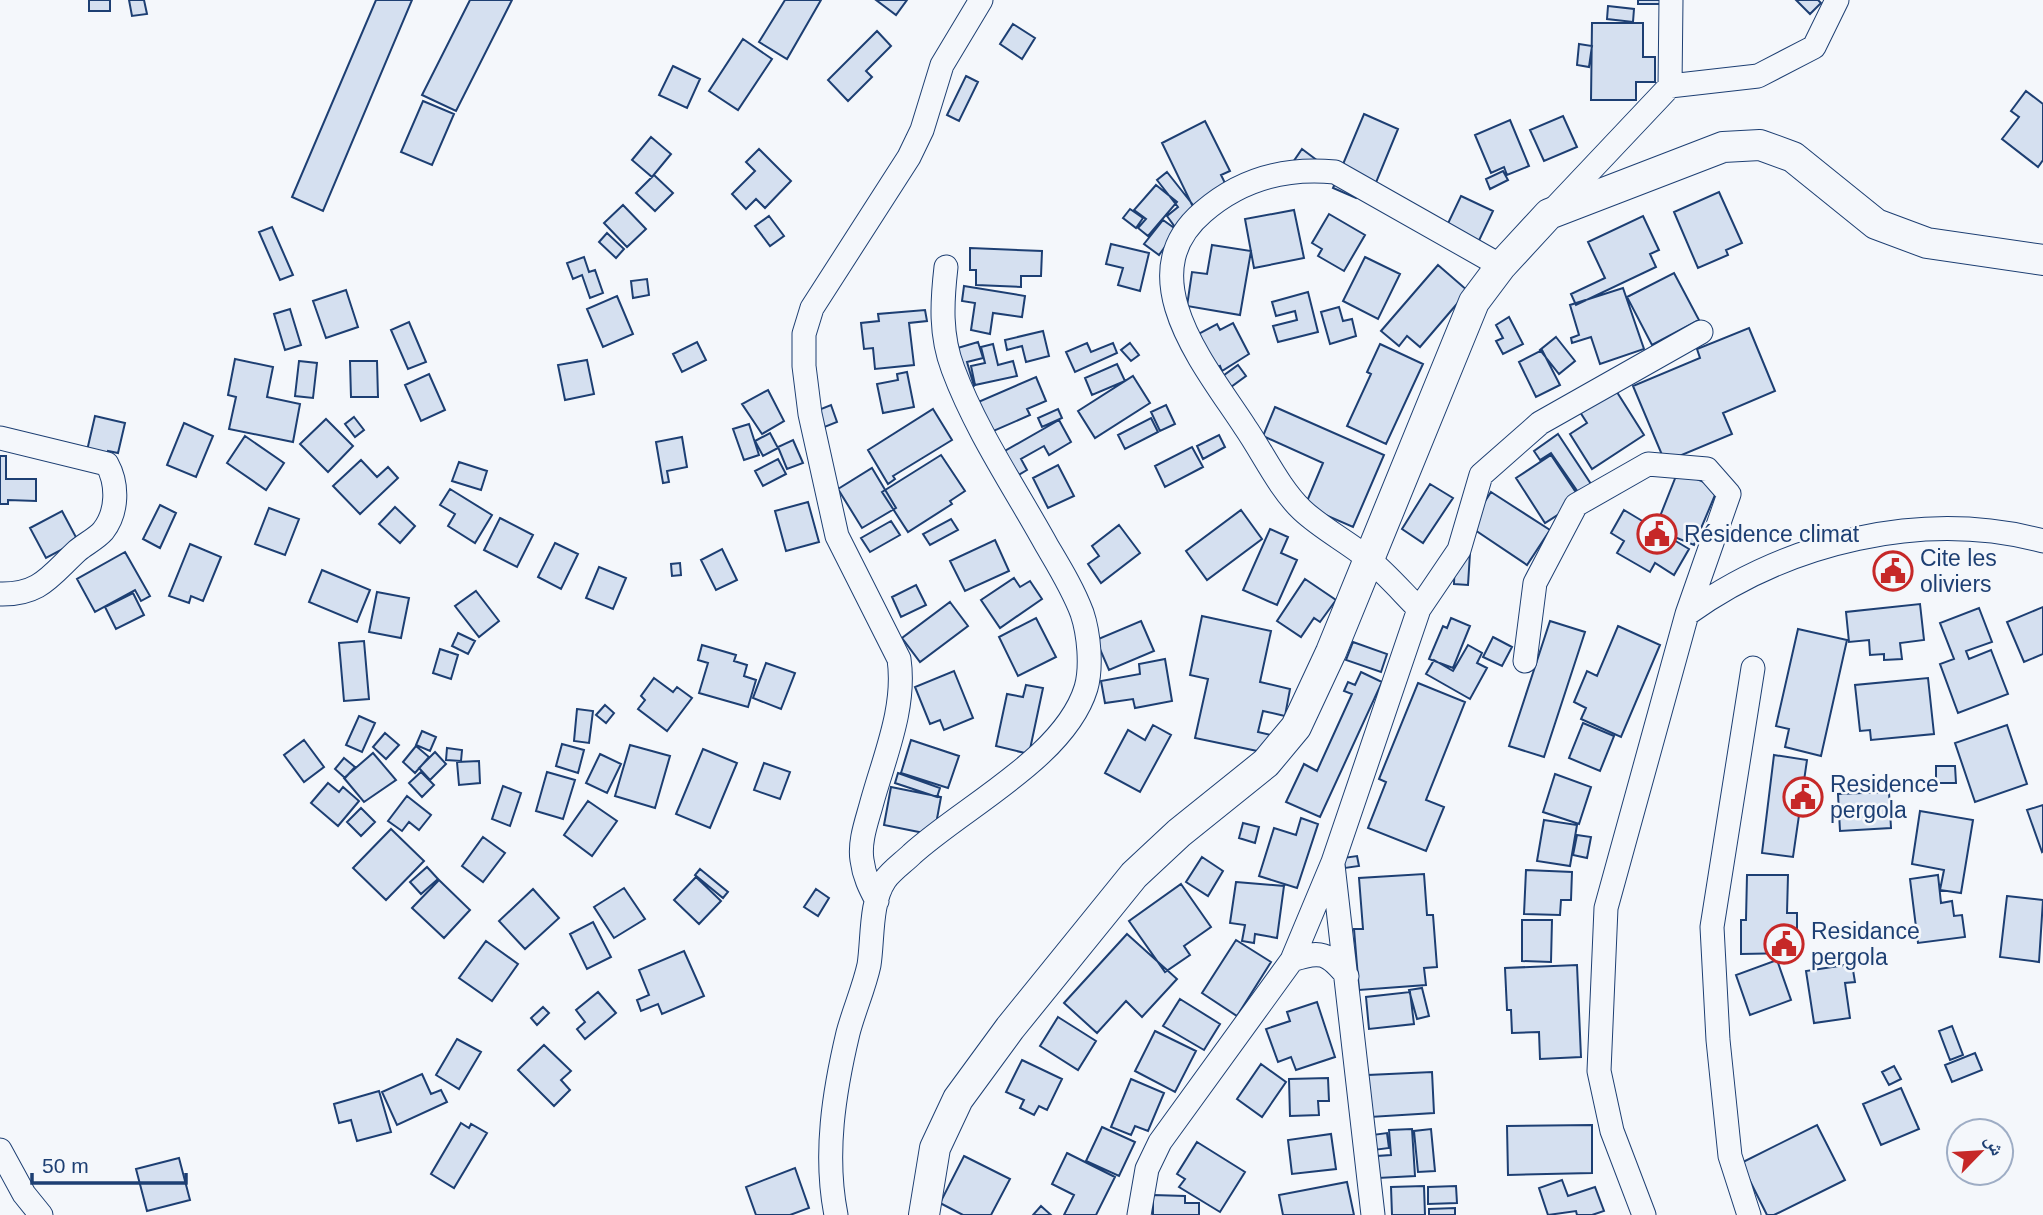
<svg xmlns="http://www.w3.org/2000/svg" width="2043" height="1215" viewBox="0 0 2043 1215" font-family="Arial,'Noto Naskh Arabic',sans-serif">
<rect width="100%" height="100%" fill="#f4f7fb"/>
<!-- building -->
<path fill="#d5e0f0" stroke="#1d3f73" stroke-width="2" d="M89,0H110V11H89Z
M129,0H144L147,14L132,16Z
M376,0H412L323,211L292,197Z
M470,0H512L456,111L422,95Z
M785,0H821L787,59L759,42Z
M876,0H907L896,15Z
M1638,0H1664V4H1638Z
M1796,0H1818L1821,3L1810,14Z
M1608,6L1634,9L1633,22L1607,19Z
M1592,23H1643V57H1655V82H1636V100H1591Z
M1013,24L1035,38L1022,59L1000,44Z
M877,31L891,46L866,71L872,77L848,101L828,80Z
M743,39L772,59L738,110L709,91Z
M1579,44L1592,46L1589,67L1577,65Z
M673,66L700,79L687,108L659,95Z
M966,76L978,82L959,121L947,115Z
M2026,91L2043,104V160L2038,167L2002,139L2019,117L2011,111Z
M423,101L454,114L432,165L401,152Z
M1364,114L1398,129L1375,185L1364,180L1356,198L1333,188Z
M1563,116L1577,147L1544,161L1530,130Z
M1510,120L1529,166L1507,175L1504,167L1491,173L1475,135Z
M1205,121L1230,171L1221,175L1229,191L1194,209L1162,143Z
M651,137L671,154L652,177L632,160Z
M759,149L791,181L765,208L756,199L746,209L732,194L755,171L746,162Z
M1302,149L1318,161L1289,168Z
M1503,171L1508,180L1490,189L1486,179Z
M1167,172L1197,210L1175,227L1167,216L1178,207L1157,180Z
M654,175L673,193L655,211L636,193Z
M1156,185L1177,202L1148,236L1138,228L1146,219L1134,210Z
M1719,192L1742,243L1726,250L1728,255L1698,268L1674,212Z
M1461,196L1493,211L1474,251L1442,236Z
M623,205L646,229L627,247L604,223Z
M1130,209L1143,218L1136,228L1123,218Z
M1294,210L1304,258L1254,268L1245,219Z
M1329,214L1365,235L1344,271L1318,256L1322,249L1312,243Z
M769,216L784,236L770,246L755,226Z
M1643,216L1659,250L1650,254L1656,267L1576,305L1571,294L1605,278L1588,242Z
M1163,220L1177,230L1159,255L1144,244Z
M272,227L293,275L280,280L259,232Z
M607,233L624,249L616,258L599,242Z
M1111,244L1149,253L1140,291L1118,285L1123,268L1106,264Z
M1212,245L1251,251L1240,315L1187,306L1192,272L1207,274Z
M970,248L1042,251L1041,276H1021V287L976,285V270H970Z
M584,257L589,272L595,270L603,293L590,298L582,275L573,279L567,263Z
M1365,257L1400,274L1378,319L1343,301Z
M1438,265L1468,291L1420,347L1407,336L1399,346L1381,331Z
M1674,273L1699,320L1652,345L1627,297Z
M647,279L649,295L633,298L631,281Z
M964,286L1025,296L1022,317L993,313L990,334L971,330L975,303L962,301Z
M1623,288L1644,349L1600,364L1591,337L1572,343L1571,338L1579,335L1570,305Z
M346,290L358,327L326,338L313,301Z
M1308,292L1318,332L1278,342L1273,326L1297,320L1295,311L1276,316L1272,302Z
M617,296L633,334L603,347L587,309Z
M1339,307L1343,321L1352,319L1356,336L1330,344L1321,312Z
M290,309L301,345L285,350L274,314Z
M925,310L927,321L909,323L914,365L875,369L873,348L864,349L861,323L879,321L878,314Z
M1509,317L1523,344L1503,354L1496,341L1503,338L1496,325Z
M409,322L426,362L408,369L391,330Z
M1233,323L1249,354L1222,371L1220,366L1208,372L1187,340L1217,324L1220,330Z
M1749,328L1775,391L1723,413L1732,434L1665,462L1633,386L1700,358L1697,349Z
M1043,331L1049,356L1026,362L1022,346L1007,350L1005,340Z
M1556,337L1575,361L1559,374L1540,350Z
M697,342L706,360L682,372L673,354Z
M978,342L983,358L967,362L974,386L963,390L951,350Z
M1087,343L1091,352L1113,343L1117,353L1075,372L1066,352Z
M1130,343L1139,355L1131,361L1121,350Z
M993,344L998,365L1013,361L1017,376L975,385L971,366L985,363L981,347Z
M1380,344L1423,364L1386,444L1347,426L1371,374L1367,372Z
M1542,350L1560,385L1536,397L1519,362Z
M235,359L273,367L267,397L300,404L293,442L229,429L236,397L228,395Z
M587,360L594,394L565,400L558,365Z
M299,361L317,363L313,398L295,396Z
M350,361H377L378,397H351Z
M1117,364L1125,381L1092,395L1085,378Z
M1238,365L1246,376L1224,392L1216,381Z
M907,372L914,407L883,413L877,384L898,380L897,374Z
M429,374L445,410L421,421L405,385Z
M1133,376L1150,403L1095,438L1078,411Z
M1036,377L1046,401L1027,409L1030,415L982,436L969,406Z
M1615,389L1644,435L1592,469L1570,434L1587,423L1580,412Z
M768,390L784,421L762,434L742,404Z
M831,405L837,422L822,428L816,411Z
M1166,405L1175,424L1160,431L1151,412Z
M1275,407L1384,455L1353,527L1305,506L1323,463L1263,436Z
M933,409L952,440L893,476L895,479L888,484L868,450Z
M1058,409L1062,418L1042,427L1038,418Z
M95,416L125,423L118,453L108,451L106,459L86,455Z
M354,417L364,430L355,437L345,424Z
M1151,418L1158,432L1125,449L1118,435Z
M326,419L353,446L328,472L300,444Z
M1059,420L1071,442L1049,455L1044,446L1021,459L1027,470L1010,480L989,460Z
M184,423L213,436L196,477L167,465Z
M749,424L759,455L744,460L733,429Z
M770,433L778,448L763,456L755,441Z
M1558,434L1591,484L1578,492L1551,453L1540,460L1534,451Z
M1219,435L1225,447L1203,459L1197,446Z
M245,436L284,463L266,490L227,463Z
M682,437L687,467L667,471L669,482L663,483L656,442Z
M793,440L803,463L787,469L778,447Z
M1192,447L1203,467L1165,487L1155,466Z
M941,455L965,491L950,501L952,504L908,532L882,492Z
M1551,455L1581,500L1545,523L1516,478Z
M0,456H6V479H36V501L8,500V504H0Z
M778,459L786,474L763,486L755,471Z
M361,460L377,477L388,467L398,478L360,514L333,486Z
M459,462L487,471L481,490L452,481Z
M1058,465L1074,496L1048,508L1033,478Z
M872,468L896,508L862,528L838,489Z
M1678,471L1718,488L1694,545L1655,529Z
M1430,484L1453,498L1423,543L1402,529Z
M450,489L492,515L475,543L448,526L455,514L440,505Z
M1491,492L1550,530L1527,565L1469,526Z
M808,502L819,542L786,551L775,511Z
M160,505L176,513L160,548L143,539Z
M395,507L415,526L400,543L379,524Z
M269,508L299,519L285,555L255,544Z
M1241,510L1262,539L1207,580L1186,551Z
M1624,510L1689,549L1674,575L1655,563L1650,572L1617,553L1624,541L1611,533Z
M62,511L78,541L46,558L30,528Z
M500,518L533,535L517,567L484,550Z
M951,519L958,530L930,545L923,534Z
M891,521L900,535L870,552L861,538Z
M1119,525L1140,553L1101,583L1088,564L1099,556L1092,546Z
M1270,529L1288,537L1281,553L1297,560L1277,605L1243,590Z
M995,540L1009,571L965,591L950,561Z
M555,543L578,554L561,589L538,577Z
M190,544L221,557L203,601L191,596L189,603L169,596Z
M722,549L737,580L716,590L701,560Z
M125,552L150,596L141,601L135,590L95,612L77,579Z
M1455,552L1470,553L1468,585L1454,584Z
M680,563L681,575L672,576L671,564Z
M599,567L626,578L613,609L586,598Z
M322,570L370,590L357,622L309,602Z
M1014,578L1020,587L1030,581L1042,599L1000,628L981,600Z
M1305,579L1336,600L1320,622L1314,618L1301,637L1277,621Z
M916,585L926,605L901,617L892,597Z
M476,591L499,621L479,637L455,606Z
M377,592L409,598L401,638L369,632Z
M133,593L144,615L116,629L105,607Z
M950,602L968,626L920,662L902,638Z
M1920,604L1924,640L1900,643L1902,659L1884,660V654L1870,655L1869,640L1849,642L1846,612Z
M2043,607V654L2024,662L2007,622Z
M1979,608L1992,642L1966,651L1969,659L1991,650L2008,694L1958,713L1940,664L1954,659L1940,623Z
M1202,616L1271,631L1260,682L1290,689L1285,716L1263,711L1258,732L1271,735L1267,753L1195,738L1208,679L1190,675Z
M1036,618L1056,657L1018,676L999,637Z
M1451,618L1470,626L1453,668L1429,659L1443,626L1447,628Z
M1141,621L1154,651L1109,670L1096,640Z
M1550,621L1585,632L1544,757L1509,746Z
M1618,626L1660,645L1621,737L1581,719L1586,708L1574,702L1587,671L1597,676Z
M1798,629L1847,640L1821,756L1785,747L1789,729L1776,726Z
M458,633L475,641L468,654L452,646Z
M1493,637L1512,647L1502,666L1483,657Z
M364,641L369,699L344,701L339,643Z
M1353,642L1387,654L1381,672L1346,660Z
M702,645L736,655L734,661L747,665L744,676L756,680L748,707L699,693L708,663L698,660Z
M1468,645L1482,653L1477,663L1487,668L1470,699L1426,674L1434,660L1453,671Z
M440,649L458,655L451,679L433,673Z
M1165,659L1172,701L1135,708L1133,699L1105,703L1101,681L1140,674L1139,664Z
M766,663L795,673L781,709L753,698Z
M954,671L973,718L944,730L940,720L930,724L915,687Z
M1361,672L1382,682L1320,817L1286,802L1304,764L1317,771L1352,694L1344,691L1348,682L1355,685Z
M654,678L673,692L677,687L692,698L667,731L638,709L645,700L641,696Z
M1928,678L1934,734L1871,740L1870,730L1860,731L1855,685Z
M1418,683L1465,702L1426,800L1444,807L1426,851L1368,828L1386,782L1379,779Z
M1026,685L1043,688L1029,754L996,746L1007,694L1023,697Z
M605,705L614,713L606,723L596,715Z
M577,709L593,711L589,743L574,741Z
M359,716L375,723L362,752L346,745Z
M1583,723L1614,736L1600,771L1569,758Z
M1153,725L1171,735L1140,792L1105,773L1128,730L1145,740Z
M2007,725L2027,784L1975,802L1955,743Z
M422,731L436,737L430,751L416,745Z
M385,733L399,745L386,759L373,747Z
M304,740L324,767L304,782L284,755Z
M911,740L959,756L948,788L901,773Z
M562,744L584,750L578,773L556,766Z
M630,745L670,756L655,808L615,796Z
M416,746L429,757L415,773L403,762Z
M447,748L462,750L461,761L446,760Z
M703,749L737,763L710,828L676,814Z
M435,752L446,764L430,780L419,768Z
M373,753L396,780L364,802L344,778Z
M600,754L621,764L607,793L586,783Z
M1774,755L1807,760L1793,857L1762,853Z
M344,758L355,767L345,778L335,769Z
M479,761L480,783L459,785L457,762Z
M764,763L790,772L780,799L754,790Z
M1936,766H1955L1956,783H1936Z
M421,772L434,785L422,797L409,783Z
M547,772L575,780L563,819L536,811Z
M898,773L940,788L937,797L895,783Z
M1555,774L1591,787L1579,824L1543,812Z
M328,783L339,792L343,787L359,801L338,826L311,803Z
M503,786L521,793L510,826L492,819Z
M891,787L941,797L934,835L884,825Z
M1889,792L1891,828L1840,831L1838,794Z
M407,796L431,815L419,830L409,822L402,831L388,821Z
M588,801L617,821L592,856L564,835Z
M2043,805V851L2042,852L2027,810Z
M361,808L375,822L361,836L347,822Z
M1920,811L1973,820L1961,893L1940,890L1944,870L1912,864Z
M1301,818L1318,824L1297,888L1259,876L1274,828L1296,835Z
M1544,820L1577,825L1570,866L1537,861Z
M1243,823L1259,827L1255,843L1239,838Z
M391,829L424,861L386,900L353,868Z
M1577,835L1591,837L1587,858L1573,855Z
M483,837L505,853L483,882L462,866Z
M1357,856L1359,866L1345,868L1343,858Z
M1202,857L1223,871L1208,896L1186,882Z
M427,867L438,879L421,894L410,882Z
M700,869L728,892L723,898L695,875Z
M1526,870L1572,872L1571,900H1561L1560,915L1524,914Z
M1424,874L1427,915H1433L1437,967L1424,968L1426,985L1359,990L1354,929H1363L1359,878Z
M1747,875H1788L1787,913H1797V953L1741,954V920H1746Z
M1938,875L1941,903L1952,901L1954,916L1962,915L1965,937L1918,943L1910,879Z
M696,877L721,901L699,924L674,900Z
M439,880L470,910L444,938L412,908Z
M1236,882L1284,886L1277,938L1255,934L1254,943L1242,941L1245,925L1230,923Z
M1181,884L1211,927L1184,946L1190,955L1165,972L1129,921Z
M624,888L645,919L614,938L594,907Z
M533,889L559,918L525,949L499,921Z
M816,889L829,898L818,916L804,907Z
M2007,896L2043,900L2039,962L2000,957Z
M1522,920H1552L1551,962L1522,961Z
M593,922L611,957L587,969L570,934Z
M1127,934L1177,979L1142,1017L1126,1001L1097,1033L1064,1003Z
M1236,940L1271,962L1237,1016L1202,993Z
M486,941L518,964L492,1001L459,978Z
M684,951L704,996L662,1014L658,1004L641,1011L637,1000L649,995L639,970Z
M1777,960L1791,1000L1750,1015L1736,975Z
M1852,964L1855,982L1845,983L1850,1018L1814,1023L1806,971Z
M1577,965L1581,1057L1540,1059L1539,1032L1512,1033L1511,1010H1507L1505,968Z
M1422,988L1429,1016L1417,1019L1409,990Z
M598,992L616,1013L585,1039L577,1029L585,1022L576,1010Z
M1410,992L1414,1024L1369,1029L1366,997Z
M1180,999L1220,1024L1204,1050L1163,1026Z
M1317,1002L1335,1057L1296,1070L1291,1057L1278,1062L1266,1029L1290,1021L1287,1012Z
M543,1007L549,1013L537,1025L531,1018Z
M1058,1017L1096,1041L1078,1070L1040,1046Z
M1952,1026L1963,1055L1950,1060L1939,1031Z
M1155,1031L1196,1051L1175,1092L1135,1071Z
M457,1039L481,1052L459,1089L436,1075Z
M544,1045L571,1071L561,1080L570,1090L554,1106L518,1070Z
M1975,1053L1982,1070L1952,1082L1945,1065Z
M1022,1060L1062,1079L1047,1110L1039,1106L1034,1115L1020,1108L1024,1100L1006,1092Z
M1261,1064L1286,1082L1262,1117L1237,1099Z
M1894,1066L1901,1079L1889,1085L1882,1072Z
M1432,1072L1434,1113L1370,1117L1368,1075Z
M422,1074L431,1094L441,1090L447,1102L397,1125L382,1092Z
M1328,1078L1329,1101H1318L1319,1115L1290,1116L1289,1079Z
M1131,1079L1164,1093L1148,1131L1135,1126L1131,1135L1111,1127Z
M1901,1088L1919,1129L1881,1145L1863,1104Z
M379,1091L391,1132L357,1141L351,1120L339,1123L334,1104Z
M461,1123L469,1128L471,1124L487,1133L454,1188L431,1174Z
M1592,1125V1173L1508,1175L1507,1126Z
M1817,1125L1845,1180L1774,1215H1767L1741,1163Z
M1102,1127L1135,1142L1119,1176L1086,1161Z
M1412,1129L1415,1176L1378,1178L1377,1156L1391,1155L1389,1130Z
M1431,1129L1435,1171L1418,1172L1414,1131Z
M1387,1133L1389,1148L1374,1150L1372,1135Z
M1331,1134L1336,1169L1292,1174L1288,1140Z
M1197,1142L1245,1172L1220,1212L1179,1187L1185,1179L1177,1174Z
M1067,1153L1115,1177L1096,1215H1064L1074,1195L1052,1184Z
M964,1156L1010,1179L991,1215H963L940,1203Z
M179,1158L190,1200L147,1211L136,1169Z
M795,1168L809,1208L790,1215H756L746,1187Z
M1562,1180L1568,1196L1595,1187L1604,1211L1592,1215H1577L1576,1211L1548,1215L1539,1188Z
M1347,1182L1354,1215H1283L1279,1195Z
M1424,1186L1425,1215H1392L1391,1187Z
M1456,1186L1457,1203L1428,1204V1187Z
M1153,1195L1185,1196V1203H1199V1215H1153Z
M1041,1206L1051,1215H1033Z
M1455,1208V1215H1429V1209Z"/>
<g fill="none" stroke-linecap="round" stroke-linejoin="round">
<!-- minor casing -->
<g stroke="#1d3f73" stroke-width="25">
<path id="minor" d="M1670,86L1758,76L1814,47L1837,0
M1551,212L1670,86L1671,0
M0,438L107,464C118,484 118,512 103,531C96,539 85,544 77,551C50,576 40,595 0,594
M1419,609L1459,550L1481,475L1540,423L1701,332
M1687,614C1787,542 1923,509 2043,541
M1525,661L1535,583L1576,505L1648,464L1707,469L1729,494L1687,614L1606,908L1599,1071L1612,1131L1644,1215
M1333,865L1373,1215
M877,901C870,888 864,876 862,860C859,841 867,821 872,802C885,755 906,707 899,659L837,536L810,414L804,366V334L812,308L909,157L922,130L942,65L981,0
M1292,960C1321,950 1328,953 1347,976
M0,1150L24,1194L41,1215
M836,1215C824,1154 834,1092 848,1033C854,1010 864,988 869,965C873,940 870,902 885,880C891,871 904,862 912,854C965,806 1065,757 1086,688C1092,667 1089,634 1082,613C1073,589 1060,568 1047,546C1015,488 976,431 953,369C940,335 942,302 946,267
M1139,1215L1147,1169L1160,1142L1292,960L1333,862L1419,609C1402,592 1385,572 1366,557C1346,541 1321,528 1302,510C1279,488 1263,453 1245,427C1206,367 1128,276 1203,212C1241,179 1285,167 1335,172L1501,266
M1749,1215L1730,1156L1718,1040L1712,927L1753,668"/>
</g>
<!-- major casing -->
<g stroke="#1d3f73" stroke-width="32">
<path id="major" d="M924,1215L935,1148L958,1099L1010,1028L1134,875L1179,833L1266,763L1296,727L1331,652L1474,302L1501,266L1549,214L1723,147L1760,145L1793,157L1876,224L1927,243L2043,260"/>
</g>
<!-- minor -->
<use href="#minor" stroke="#f4f7fb" stroke-width="23"/>
<!-- major -->
<use href="#major" stroke="#f4f7fb" stroke-width="30"/>
</g>
<!-- icons -->
<defs>
<g id="civic-ring" transform="scale(2.0125)"><circle r="9.5" fill="#f4f7fb" stroke="#c62828" stroke-width="1.5"/><path d="M-.6-6.5H3V-4.5H.6V-3L4-1V1h2V6H-6V1h2V-1L-.6-3ZM-1.2 2.5V6h2.4V2.5Z" fill="#c62828"/></g>
</defs>
<g fill-rule="evenodd">
<use href="#civic-ring" x="1657" y="534"/>
<use href="#civic-ring" x="1893" y="571"/>
<use href="#civic-ring" x="1803" y="797"/>
<use href="#civic-ring" x="1784" y="944"/>
</g>
<g text-anchor="middle" dominant-baseline="central" stroke-width="5" stroke-linejoin="round" paint-order="stroke">
<!-- poi labels -->
<g font-size="23" fill="#1d3f73" stroke="#f4f7fb" text-anchor="start">
<text x="1684" y="534">Résidence climat</text>
<text x="1920" y="558">Cite les<tspan x="1920" dy="26">oliviers</tspan></text>
<text x="1830" y="784">Residence<tspan x="1830" dy="26">pergola</tspan></text>
<text x="1811" y="931">Residance<tspan x="1811" dy="26">pergola</tspan></text>
</g>
</g>
<!-- north arrow -->
<g transform="translate(1980 1152) rotate(65)"><circle r="33" fill="#f4f7fb" stroke="#9eadc5" stroke-width="2"/>
<path d="M0-5L12 26L0 18L-12 26Z" fill="#c62828"/>
<text y="-10" font-size="19" font-weight="bold" text-anchor="middle" fill="#1d3f73">ش</text>
</g>
<!-- scale -->
<path d="M32 1173v10h154v-10" fill="none" stroke="#1d3f73" stroke-width="3.5"/>
<text x="42" y="1173" font-size="21" fill="#1d3f73" stroke="#f4f7fb" stroke-width="5" paint-order="stroke">50 m</text>
</svg>
